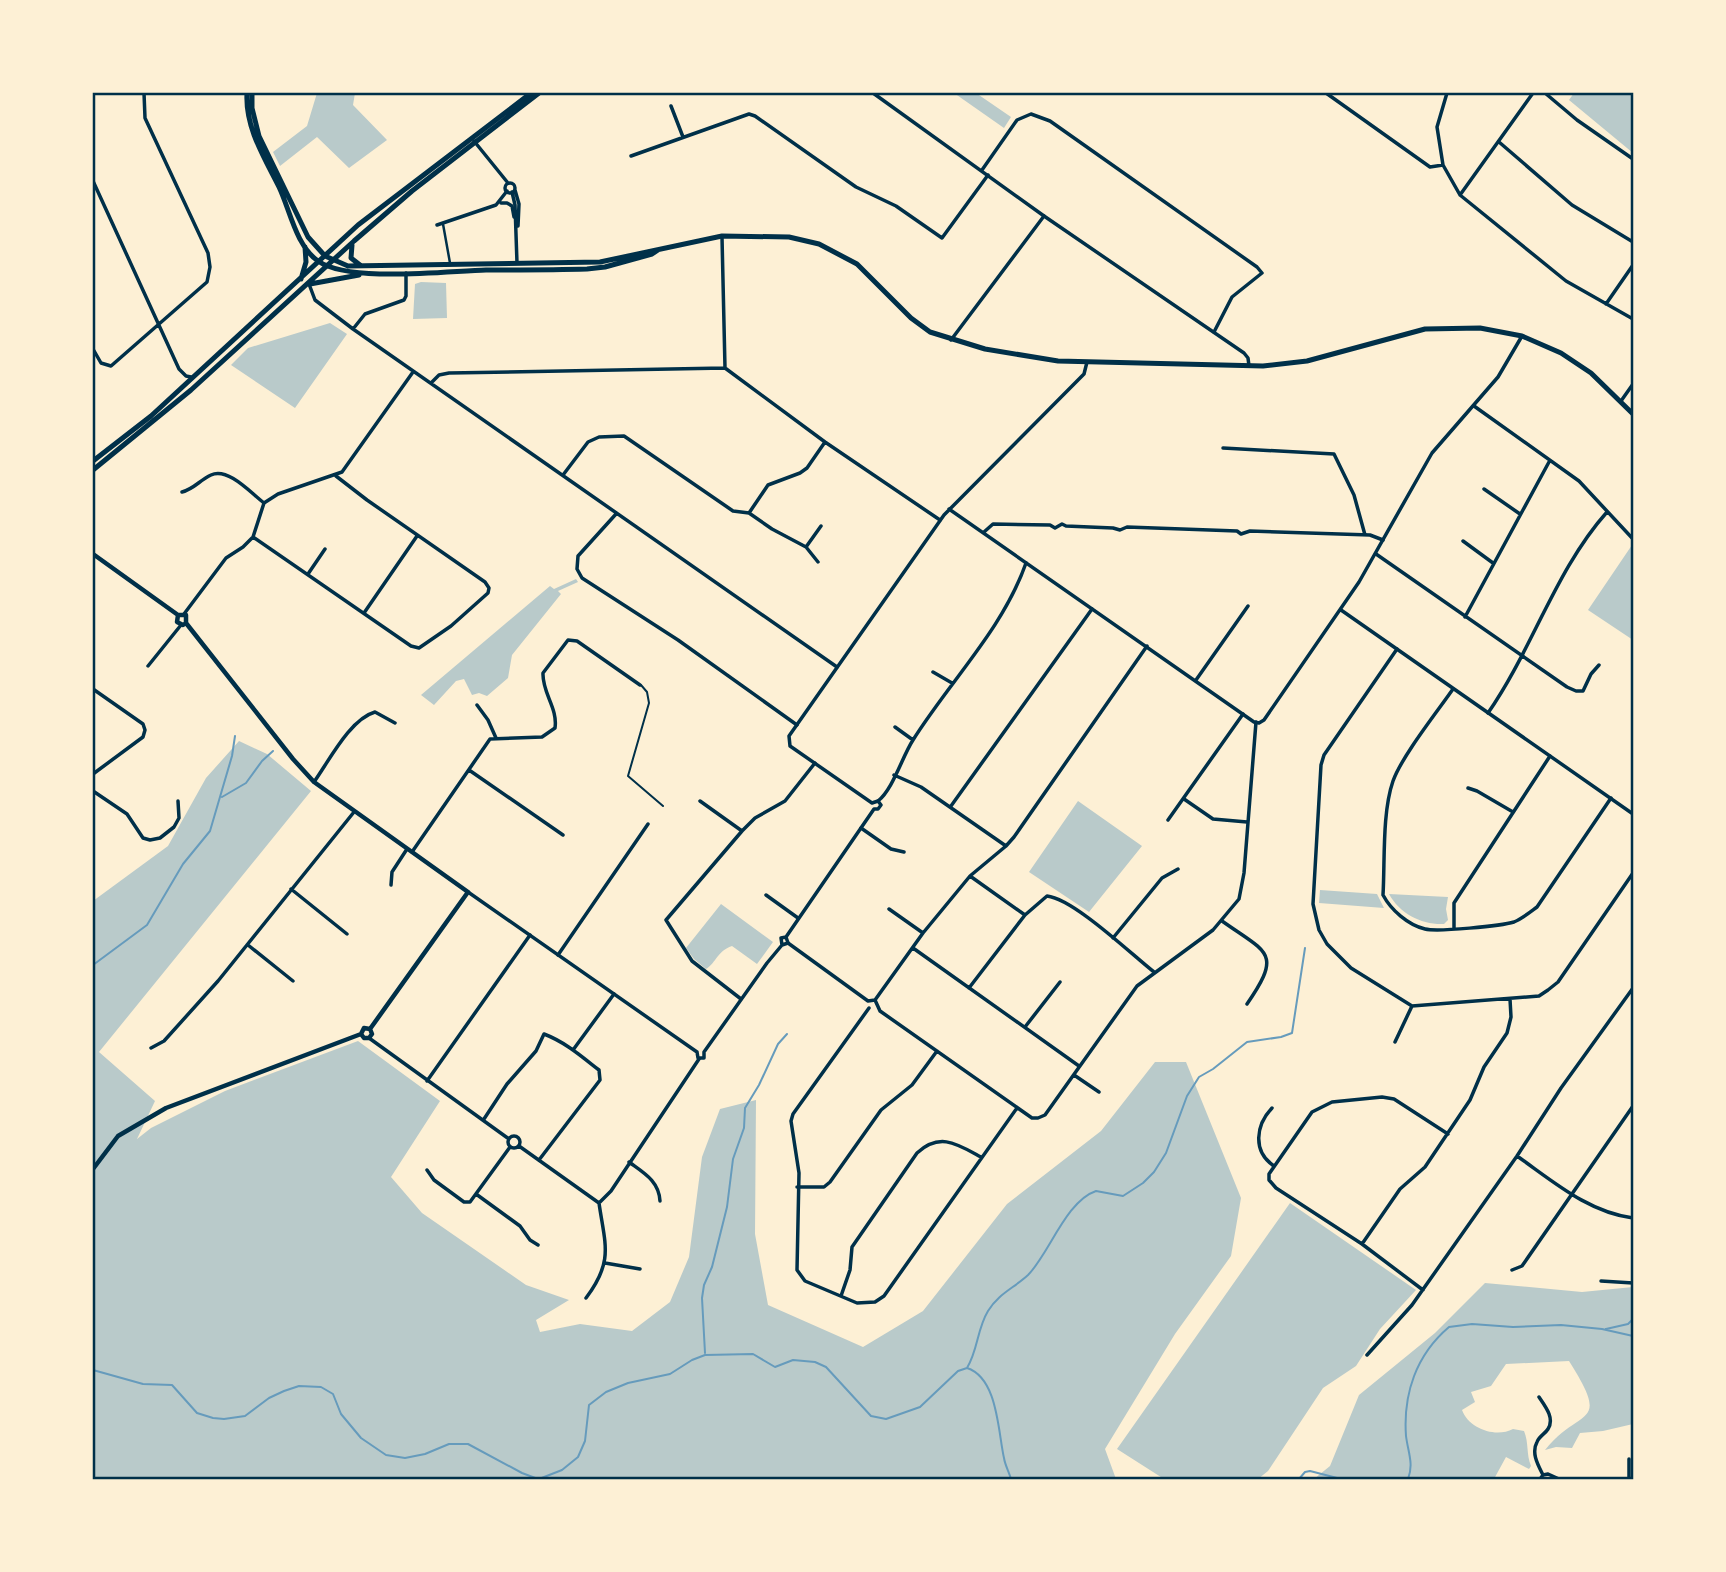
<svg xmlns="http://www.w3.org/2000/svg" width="1726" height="1572" viewBox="0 0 1726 1572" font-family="'Exo 2',sans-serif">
<rect width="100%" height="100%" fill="#fdf0d5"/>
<!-- green -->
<path fill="#b9caca" d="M317,93H355L353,105L387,140L349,168L317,137L280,166L273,152L307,126Z
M954,93H976L1011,117L1004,128Z
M1574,93H1633V153L1569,100Z
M421,282L446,283L447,318L413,319L415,284Z
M330,323L347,334L295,408L231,365L248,348Z
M1632,545L1633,546V640L1588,610Z
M576,579L578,582L558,591L561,594L512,655L508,678L487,696L479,693L472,695L464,679L456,681L434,705L421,695L550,586L554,589Z
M239,741L267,754L311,791L99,1052L155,1101L137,1139L151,1128L225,1091L358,1041L440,1101L391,1177L422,1213L526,1285L569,1300L536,1320L540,1332L580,1324L632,1331L670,1302L689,1257L702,1157L720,1109L756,1100L755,1234L768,1305L863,1347L923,1311L1007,1204L1101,1131L1155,1062H1186L1241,1198L1231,1256L1175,1334L1105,1449L1116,1479H93V901L168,846L206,778Z
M1078,801L1142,846L1089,912L1029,872Z
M1320,890L1377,894L1384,908L1319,903Z
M1389,894L1448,897L1446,909L1448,920L1444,924C1422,925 1400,914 1389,894Z
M721,904L773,942L757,964L732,946C717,951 717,962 706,969L694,959L686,948Z
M1290,1203L1416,1290L1380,1329L1356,1366L1323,1388L1268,1471L1258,1479H1164L1117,1449Z
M1485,1283L1582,1292L1633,1287V1424L1603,1431L1580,1433L1572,1448L1556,1447L1545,1450C1580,1406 1612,1429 1569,1361L1506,1364L1491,1386L1471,1392L1475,1402L1462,1410C1469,1429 1496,1438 1513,1429L1524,1431C1529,1443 1526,1454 1531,1466L1529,1469L1506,1457L1494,1479H1314L1330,1466L1359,1395L1435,1333Z"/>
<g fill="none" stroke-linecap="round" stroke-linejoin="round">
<!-- stream -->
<path stroke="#669bbc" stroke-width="2" d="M222,797L246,783L262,761L273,751
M93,965L147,925L183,864L210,831L232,756L235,736
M1606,1329L1628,1324L1633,1319
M705,1353L702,1298L704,1285L712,1267L727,1207L733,1159L744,1128L745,1108L759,1085L778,1044L787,1034
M967,1368C978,1350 977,1329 988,1311C998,1294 1014,1288 1028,1275C1049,1254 1066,1201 1096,1191L1123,1196L1143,1183L1154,1172L1166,1153L1187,1096L1199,1077L1213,1069L1247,1042L1281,1037L1292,1033L1305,948
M93,1370L143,1384L172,1385L197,1413L213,1418L224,1419L245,1416L269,1398L284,1391L299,1386L321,1387L333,1394L341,1414L361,1438L386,1455L405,1458L425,1454L449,1444H468L522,1473L538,1479
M539,1479L562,1470L578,1457L585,1441L589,1405L606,1392L628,1383L670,1374L692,1360L705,1355L753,1354L775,1367L793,1360L815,1362L826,1367L871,1416L886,1419L920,1407L958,1371L967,1368C998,1378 998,1432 1004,1458C1005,1465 1009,1472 1011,1479
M1299,1479L1305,1472L1310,1471L1341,1479
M1408,1479C1414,1464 1408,1452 1406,1436C1403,1394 1416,1355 1449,1327L1472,1324L1513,1327L1561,1325L1602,1329L1633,1336"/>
<!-- service -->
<path stroke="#003049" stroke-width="2" d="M641,685L647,692L649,703L628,776L663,806"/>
<!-- pedestrian -->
<path stroke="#003049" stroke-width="2.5" d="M443,224L450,263"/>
<!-- minor -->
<path stroke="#003049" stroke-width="3.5" d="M1326,93L1430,167L1443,165
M1447,93L1437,127L1443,165L1460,195L1566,281L1633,319
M1545,93L1577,120L1633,159
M671,106L683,137
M1499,142L1572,205L1633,242
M631,156L749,114L755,116L856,187L896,206L942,238L988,175
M982,170L1017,120L1031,114L1050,121L1257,267L1262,273L1232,297L1214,332
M93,181L179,369L186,376L191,377
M1460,195L1533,93
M501,203H507L512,206L514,217
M437,225L496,205L507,191
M722,237L725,368
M309,284L315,300L353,329L837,667
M1606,304L1633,265
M353,329L365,314L404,300L406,296V273
M951,340L1044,216
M93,349L101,363L111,366L207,282L210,267L208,253L145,118L144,93
M725,368L825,442L940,520
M431,383L439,375L449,373L725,368
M1621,401L1633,384
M1474,406L1579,481L1633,539
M1223,448L1334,454L1354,495L1365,535
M563,475L588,442L599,437L624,436L733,511L749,513L772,529L806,547L818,562
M1484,489L1520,514
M182,492C194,489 200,480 211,475C228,467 251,493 264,503
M749,513L768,485L800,473L807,468L825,442
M616,514L578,556L577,569L582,578L678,640L797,725
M984,532L993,524L1050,525L1055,528L1062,524L1066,526L1113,528L1120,530L1127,527L1237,531L1241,534L1250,531L1370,535L1383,540
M253,537L411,646L419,648L451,626L488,593L489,588L485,582L367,500L336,476
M1463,541L1493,563
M806,547L821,526
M1376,554L1567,687L1576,691H1583L1591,674L1599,665
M308,574L325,549
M364,613L417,536
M184,614L226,558L243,547L253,537L264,503L278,494L342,472L413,372
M1465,617L1549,462
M1397,649L1324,755L1321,765L1313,904L1319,930L1327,944L1351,968L1412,1006L1539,996L1548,990L1558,982L1633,873
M148,666L181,625
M933,672L952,683
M1196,680L1248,606
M93,689L143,724L145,730L143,737L93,774
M1453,689C1437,712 1402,756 1393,781C1382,813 1385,861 1383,895C1391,910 1408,925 1425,929C1438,932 1501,926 1514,922C1523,918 1529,913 1537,907L1611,798
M477,705L488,720L496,738
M1488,713C1532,650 1556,569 1607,512
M895,727L913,740
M469,770L563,835
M894,775L921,787L1006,846
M314,782C329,761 350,719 375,712L395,723
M1468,788L1477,791L1513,812
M93,791L127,814L143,838L150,840L160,838L174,827L179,818L178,801
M1184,799L1213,819L1247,822
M700,801L742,831
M878,801C893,789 902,757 913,740C950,681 1003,629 1026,563
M951,806L1092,609
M1168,820L1243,714
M861,828L891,849L904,852
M412,852L490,739L542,737L555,728C558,708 542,693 543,673L568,640L577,641L640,685
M970,876L1025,915
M391,885L392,872L407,849
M291,889L347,934
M766,895L798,918
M889,909L923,933
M1222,921C1267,953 1283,952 1247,1004
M1454,928V903L1550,756
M1113,938L1162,878L1178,869
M788,943L868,1001
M248,945L293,981
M913,948L1079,1066
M558,955L648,824
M969,988L1025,915L1047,896C1074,899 1131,954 1154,972
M741,999L692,961L666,920L742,831L755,818L785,801L815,763
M875,1000L923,933L970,876L1006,846L1014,837L1147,646
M868,1001L875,1000L880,1011L1032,1118H1038L1045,1115L1137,986L1213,930L1239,899L1244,873L1256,722
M869,1008L793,1114L791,1121L799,1173L797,1270L805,1281L857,1303L875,1302L884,1296L1017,1108
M1025,1027L1060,982
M369,1038L509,1139
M1395,1042L1412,1006
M151,1048L164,1041L218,981L354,812
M573,1050L614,994
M1074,1075L1099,1092
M427,1081L530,935
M1272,1108C1256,1125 1252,1151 1274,1166
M484,1119L507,1084L536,1051L544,1034C565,1042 581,1056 599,1070L600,1080L539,1160
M508 1142a6 6 0 1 1 12 0a6 6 0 1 1-12 0Z
M519,1146L599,1203C605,1245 614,1261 586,1298
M1517,1156C1554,1182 1588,1212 1633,1218
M629,1162C644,1173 659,1181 660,1201
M427,1170L434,1180L464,1202H470L510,1147
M797,1187H824L830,1182L881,1110L912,1085L937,1051
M476,1194L520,1226L530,1240L538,1245
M599,1203L611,1191L699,1059
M1362,1244L1400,1189L1425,1167L1470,1100L1484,1067L1507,1033L1511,1017L1510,999
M605,1263L640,1269
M1512,1270L1522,1266L1633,1106
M1601,1281L1633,1283
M1423,1290L1362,1244L1276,1188L1269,1180V1174L1312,1112L1332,1102L1382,1097L1394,1099L1448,1134
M841,1296L850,1270L852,1247L917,1153C940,1132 957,1144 981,1157
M1367,1355L1412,1305L1517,1156L1561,1088L1633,988
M1539,1397C1545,1406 1555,1418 1548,1429C1545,1434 1539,1436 1537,1442C1531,1453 1538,1465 1543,1475
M1540,1479L1543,1475L1548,1474L1559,1479
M1629,1479V1459"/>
<!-- tertiary -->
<path stroke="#003049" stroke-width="3.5" d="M873,93L1044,216L1244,353L1248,358L1249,366
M474,141L508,183
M505 188a5 5 0 1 1 10 0a5 5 0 1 1-10 0Z
M515,190L519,204L518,226
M512,192L515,205L517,263
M949,509L1254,722L1259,723L1264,720L1359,582L1432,453L1498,377L1522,336
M1341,610L1633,814
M468,892L697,1052
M782,945L781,938L786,937L874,809H878L881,805L878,801L872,803L790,746L789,736L944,515L1084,374L1087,362
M782,945L788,943L786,937
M697,1052L698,1058H704V1052L767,963L782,945"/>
<!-- secondary -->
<path stroke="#003049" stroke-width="4.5" d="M93,554L178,615H186V623L293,759L314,782L468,892L370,1029
M178,615L177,622L183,625L186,623
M361,1034L364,1038H369L372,1034L370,1029
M361,1034L364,1028L370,1029
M93,1169L118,1136L166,1108L361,1034"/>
<!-- primary -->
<path stroke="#003049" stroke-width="5" d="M247,93C245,127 264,157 279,187C290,210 296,246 318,261C349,283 447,271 486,270C520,270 553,270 587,269L605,267L652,254L658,250
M252,93V108L259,136L308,237L325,256L348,266L600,262L722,236L789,237L819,244L857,264L911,318L930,332L985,349L1058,361L1263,366L1307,361L1425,329L1480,328L1522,336L1561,353L1591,373L1633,414
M352,245L351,258L360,265
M301,279L306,262L305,247
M310,284L359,275
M93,461L151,416L358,225L531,93
M93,470L191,390L354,241L412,191L539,93"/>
</g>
<!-- border -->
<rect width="1726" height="1572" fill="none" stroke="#fdf0d5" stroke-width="189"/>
<rect x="94" y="94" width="1538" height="1384" fill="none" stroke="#003049" stroke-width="2.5"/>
</svg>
